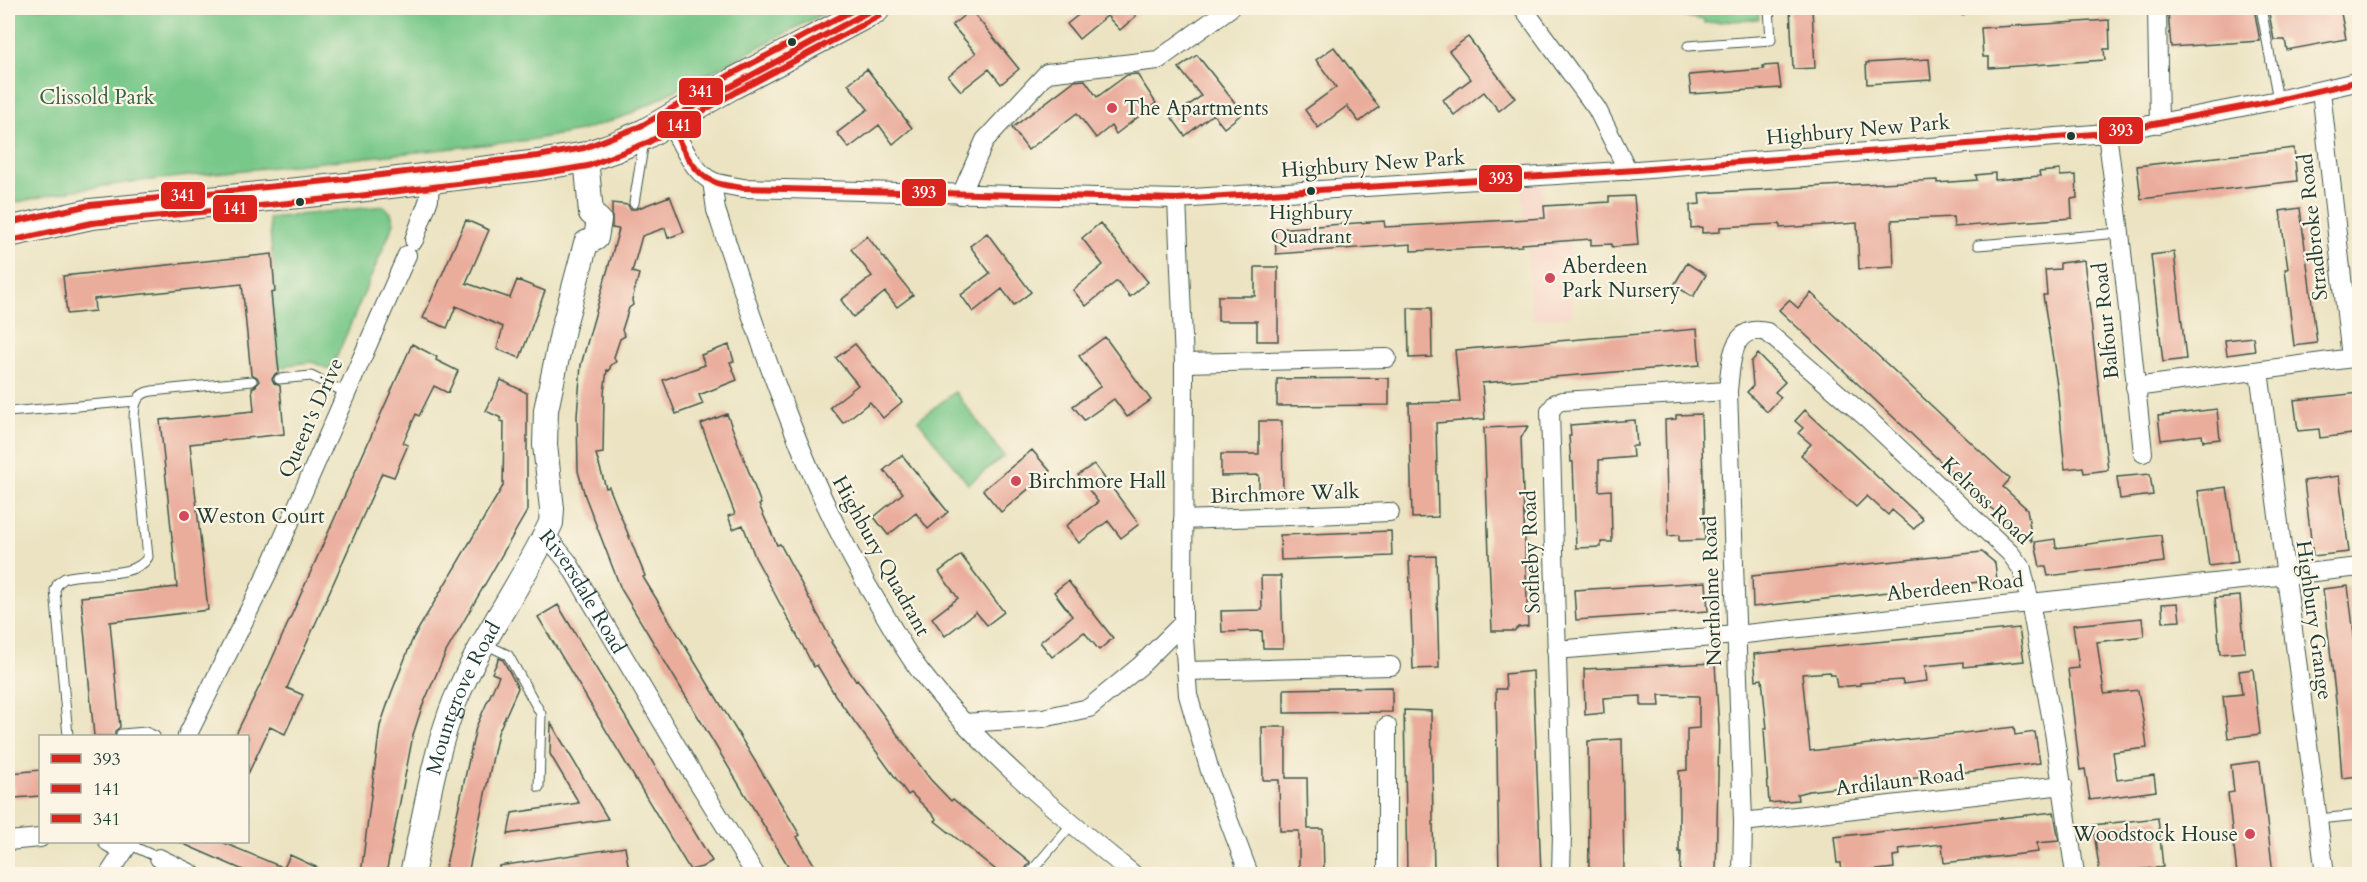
<svg xmlns="http://www.w3.org/2000/svg" width="2367" height="882" viewBox="0 0 2367 882" font-family="Cardo,serif">
<rect width="100%" height="100%" fill="#fcf5e5"/>
<filter id="ink" filterUnits="userSpaceOnUse"><feTurbulence type="fractalNoise" baseFrequency=".0167" numOctaves="2"/><feDisplacementMap in="SourceGraphic" scale="12" xChannelSelector="R" yChannelSelector="G"/><feConvolveMatrix kernelMatrix="1 2 1 2 8 2 1 2 1" color-interpolation-filters="sRGB"/></filter>
<filter id="wash" filterUnits="userSpaceOnUse"><feTurbulence type="fractalNoise" baseFrequency=".008" numOctaves="4" result="noise"/><feDisplacementMap in="SourceGraphic" scale="24" xChannelSelector="R" yChannelSelector="G"/><feGaussianBlur stdDeviation="1.35" result="paint"/><feColorMatrix in="noise" values="0 0 0 0 0 0 0 0 0 0 0 0 0 0 0 0 0 1.4 0 .05"/><feComposite in="paint" operator="in"/></filter>
<g filter="url(#wash)">
<rect width="100%" height="100%" fill="#ebe3c1"/>
<!-- built -->
<path fill="#f6d2c4" d="M1542,181L1544,206L1566,205L1573,315L1532,321L1522,183Z"/>
<!-- green -->
<path fill="#78c889" stroke="#4c825e" stroke-width="1.5" d="M8,8H834L628,115L580,131L530,140L132,182L69,191L8,204Z
M1672,8H1758L1759,19L1704,23V20L1673,14Z
M384,206L391,213L394,223L331,370L312,362L287,365V367L278,368L271,293L275,292L269,218Z
M955,392L1004,456L968,484L918,420Z"/>
<g id="blocks">
<!-- building -->
<path fill="#eaac9b" d="M1087,8H1129L1136,16L1120,30L1107,16L1079,39L1067,24Z
M1790,8H1812L1815,68L1793,69Z
M2233,8H2254L2260,41L2171,47L2168,12Z
M2268,8H2340L2346,39L2287,50L2285,40H2274Z
M971,10L1019,69L1001,84L989,69L961,91L948,76L976,53L952,25Z
M2109,20L2110,49H2104L2105,60L1989,68V57H1983L1981,28Z
M1468,37L1515,98L1499,111L1484,92L1454,115L1443,100L1471,79L1449,51Z
M1334,47L1379,107L1359,122L1347,106L1318,128L1305,110L1336,87L1316,60Z
M1197,55L1243,113L1224,128L1213,114L1185,136L1172,118L1201,96L1179,68Z
M1929,59L1931,80L1867,84L1866,63Z
M1778,65L1781,88L1691,94L1689,75L1764,69L1763,66Z
M867,69L912,128L893,144L879,125L849,148L837,133L868,109L848,84Z
M1137,74L1156,103L1116,134L1111,126L1096,138L1077,113L1028,150L1012,128L1074,81L1085,80L1097,97L1127,75Z
M2294,148L2297,181L2141,199L2137,166Z
M2060,170V176L2076,175L2077,198L2071,199L2072,218L1954,227L1953,217L1892,220L1894,267L1859,269L1857,223L1780,228V224L1720,227V232L1702,233V227L1691,228L1690,205L1700,204L1699,193L1937,180V183L1977,180L1976,175L1995,173V180L2040,176L2039,172Z
M670,196L684,232L668,238L665,228L642,236L632,272L639,274L632,300L633,305L629,308L622,330L625,336L620,339L614,357L616,362L611,365L609,371L607,370L604,393L603,453L596,454L606,488L609,487L645,576L643,577L800,835L797,837L820,874H793L621,589L585,496L578,471L577,416L581,365L619,229L612,228V203L628,205L630,209H636Z
M1634,196L1638,245L1612,247V244L1591,245V239L1522,244V246L1411,251V244L1276,254L1275,229L1384,221L1385,227L1545,218L1544,206L1609,202V197Z
M2300,208L2317,343L2294,346L2285,269H2288L2280,211Z
M466,220L489,230L466,283L510,298L517,280L545,291L520,358L497,349L503,327L456,306L447,328L423,318Z
M1100,223L1148,282L1130,297L1117,281L1086,306L1073,290L1103,265L1082,238Z
M987,233L1031,292L1014,305L1002,289L973,312L961,295L990,273L970,246Z
M867,236L913,295L897,307L885,292L853,317L841,300L872,276L851,249Z
M2174,252L2186,359L2163,362L2151,255Z
M272,254L275,292L271,293L279,372L275,374L272,379L274,383L280,386L284,434L190,444L208,610L110,622L120,727L115,731V736H94L81,597L177,587L160,420L254,411L252,388L256,386L259,381L257,377L251,374L242,284L94,299L95,311L67,314L63,276Z
M2084,260L2108,470L2084,473L2083,467L2065,469L2057,385L2043,295H2047L2045,270L2060,269V263Z
M1687,263L1706,275L1693,297L1674,285Z
M1255,267H1278V341H1257V321H1218V296H1255Z
M1811,293L2010,479L2003,487L2027,509L2032,541L1987,505L1779,310L1789,300L1798,308Z
M1408,308H1431L1432,357L1409,358Z
M1697,329L1700,365L1482,383L1485,419L1436,423L1438,517L1412,518L1409,403L1460,402L1455,350Z
M1105,337L1151,400L1127,417L1114,399L1084,420L1073,406L1101,386L1079,356Z
M2253,337L2255,351L2227,355L2225,340Z
M412,344L437,357L436,360L458,371L448,393L434,386L419,416L416,414L403,443L408,445L394,477L382,473L287,688L303,695L285,734L270,727L248,774V736H235L264,677Z
M855,344L902,402L883,418L870,402L843,423L830,407L858,385L836,358Z
M729,345L734,361L730,362L737,380L699,395L703,404L676,414L663,380L705,365L701,355Z
M1758,354L1785,382L1775,392L1781,397L1767,412L1747,392L1753,386L1751,362Z
M1389,378V405L1277,406V379Z
M501,380L527,393V511L446,652L422,707L413,735L386,874H361L380,726L391,694L413,638L503,486L504,422L500,421L501,418L486,411Z
M2360,393V433L2320,438L2319,429L2298,431L2294,400Z
M2217,409L2220,439L2203,441L2202,435L2161,440L2158,416Z
M1805,410L1923,519L1914,529L1892,510L1888,515L1867,496L1856,507L1801,455L1811,444L1798,433L1803,428L1795,421Z
M727,414L761,504L759,505L777,545L780,544L832,641L831,642L855,680L857,679L930,779L951,801L953,799L1030,862L1022,874H1001L935,821L937,819L911,793L908,795L835,695L817,665L814,667L755,557L743,525L733,529L728,516L735,514L701,424Z
M1701,414L1705,540L1679,541V535L1668,536L1665,420L1676,419V415Z
M1635,420L1637,446H1632L1633,457L1599,460V491L1611,490L1612,542H1601V547L1576,548L1573,462H1571L1569,436H1571L1570,425Z
M1259,421H1282L1283,494L1259,495V475L1221,476V454H1259Z
M1528,426L1521,438L1528,626L1518,627L1514,631H1492L1484,428Z
M1032,450L1050,471L1001,512L983,490Z
M902,455L948,512L928,529L916,513L888,535L874,517L903,493L884,470Z
M1094,464L1139,524L1121,538L1108,521L1079,543L1066,526L1098,502L1078,475Z
M2150,474L2153,495L2120,499L2117,477Z
M2339,476L2349,552L2313,556L2304,481Z
M2227,487L2238,562L2209,566L2198,491Z
M1391,531L1392,556L1281,560L1280,535Z
M2161,535L2164,562L2048,576L2046,567H2040L2035,542L2055,539L2056,548Z
M1982,552L1995,563L1997,580L1753,607L1752,576Z
M961,555L1004,612L987,625L976,612L945,636L932,618L958,598L939,572Z
M1436,556L1439,668L1413,669L1409,557Z
M1261,576H1281L1283,648H1263L1262,631L1222,632L1221,611L1262,610Z
M1068,581L1113,638L1099,650L1084,632L1052,657L1040,642L1072,616L1054,592Z
M1706,582L1708,611L1576,620L1574,590Z
M2348,586L2360,684V776L2342,778L2337,710L2323,589Z
M2240,596L2245,652L2220,654L2215,598Z
M2178,603L2180,621L2163,622L2162,604Z
M558,605L712,861L702,867L690,870L538,617Z
M2142,618L2144,636L2097,642L2104,692L2105,694L2138,690L2145,732L2147,748L2113,752L2117,780L2154,775L2156,791L2090,800L2085,769L2080,770L2068,669L2079,668L2073,625Z
M2019,628L2024,661L1963,667V662L1925,666L1927,681L1903,684L1902,680L1860,683V685L1837,687L1835,675H1831L1830,672L1802,674L1810,751L2014,727L2015,735L2035,732L2040,763L1809,791L1797,794L1798,800L1769,803L1764,729H1767L1762,679L1756,680L1754,654Z
M499,658L503,660L518,688L498,733L468,874H444L476,727L499,676L492,673Z
M1715,663L1719,728L1716,874H1680L1681,852H1679V771L1687,770V729L1699,728V696L1659,695L1660,706H1641V696L1603,698L1604,713L1585,715L1584,669Z
M2253,669L2260,734L2228,738L2223,696L2242,694L2239,671Z
M1533,671L1541,874H1499L1496,689H1506L1505,674Z
M1392,687V712L1284,713V689Z
M1404,710L1431,711L1434,874H1407Z
M551,723L608,819L508,834L512,813L579,803L550,754Z
M1262,727H1286V778H1307L1308,829H1323L1324,874H1299V831H1280L1279,780H1263Z
M1622,739L1624,874H1589L1588,741Z
M2260,761L2273,874H2237L2228,793L2234,792L2231,765Z
M40,770V796L15,798L12,773Z
M2054,812L2059,841L2037,843L2038,852L1944,863L1942,844L1899,849L1900,855L1893,856L1894,868L1842,874L1841,863H1837L1834,837Z
M2158,818L2163,867L2100,874L2093,825Z
M179,842H222L284,868L290,855L331,874H252Z
M625,847L629,870L598,874H499V866Z"/>
</g>
</g>
<g filter="url(#ink)">
<use href="#blocks" fill-opacity="0" stroke="#3e5649" stroke-width="1.5"/>
<g fill="none" stroke-linecap="round" stroke-linejoin="round">
<!-- service casing -->
<g stroke="#3e5649" stroke-width="11">
<path id="service" d="M1962,8V10
M2261,8L2278,100
M1688,46L1771,40L1769,8
M634,203L644,141
M1978,245L2120,233
M279,379L311,376L347,393
M8,412L136,401
M485,644L508,655L541,714L539,787
M121,734L146,732L155,736
M68,736L55,590L58,583L65,578C87,571 136,579 148,557L134,420C134,405 136,393 152,391L252,381
M2318,819L2360,815
M128,844L159,858
M1029,874L1072,824"/>
</g>
<!-- minor casing -->
<g stroke="#3e5649" stroke-width="20">
<g id="minor">
<path d="M1523,8L1597,109L1628,171"/>
<path d="M2157,8L2159,124"/>
<path d="M2321,91L2351,358"/>
<path d="M669,120C678,138 694,175 714,182C723,185 733,186 743,188L1177,199L1637,170L2107,133L2278,100L2360,81"/>
<path d="M2107,133L2120,233L2143,453"/>
<path d="M712,181L716,210C761,346 805,483 880,607C893,628 905,652 921,672C981,750 1057,812 1133,874"/>
<path d="M961,195L985,140L1047,73L1158,60L1230,8"/>
<path d="M1177,199L1184,363L1183,623L1188,695L1210,771L1249,874"/>
<path d="M414,240L429,199L430,178"/>
<path d="M1184,363L1387,358"/>
<path d="M2259,371L2325,874"/>
<path d="M2135,387L2360,357"/>
<path d="M1183,520L1390,512"/>
<path id="s1" d="M545,534L568,562L693,774L755,874"/>
<path d="M1556,650L1736,635L2360,567"/>
<path d="M1186,671L1391,666"/>
<path d="M964,723L1043,718L1089,708L1140,666L1183,623"/>
<path d="M187,736L269,570L407,255"/>
<path d="M1743,822L2063,785"/>
<path d="M8,841L40,838"/>
<path d="M108,842L124,851"/>
<path d="M159,858L192,874"/>
<path d="M109,874L130,842"/>
<path d="M1387,874V726"/>
<path d="M1561,874L1562,833L1550,411L1556,403L1562,401L1728,391"/>
<path d="M1742,874L1743,822L1728,391C1731,365 1730,323 1767,332L1868,419L2010,553L2022,569L2030,602L2054,732L2075,874"/>
</g>
</g>
<!-- tertiary casing -->
<g stroke="#3e5649" stroke-width="26">
<g id="tertiary">
<path id="s2" d="M412,874C425,817 433,756 455,701C481,638 522,584 551,523L552,509L545,445L546,410L563,329L586,243L596,238L599,220L591,213L586,157"/>
</g>
</g>
<!-- primary casing -->
<g stroke="#3e5649" stroke-width="32">
<path id="primary" d="M8,232L91,214L357,187L539,165L586,157L615,147L645,134L732,84L875,8"/>
</g>
<!-- service -->
<use href="#service" stroke="#fff" stroke-width="9"/>
<!-- minor -->
<use href="#minor" stroke="#fff" stroke-width="18"/>
<!-- tertiary -->
<use href="#tertiary" stroke="#fff" stroke-width="24"/>
<!-- primary -->
<use href="#primary" stroke="#fff" stroke-width="30"/>
<!-- bus-1 casing -->
<g stroke="#fcf5e5" stroke-width="10">
<path id="bus-1" d="M669,120C679,141 691,173 714,182C723,186 734,186 743,188L1177,199L1637,170L2107,133L2278,100L2360,81
M669,120L875,8"/>
</g>
<!-- bus-2 casing -->
<g stroke="#fcf5e5" stroke-width="10">
<path id="bus-2" d="M10,241L92,223L358,196L540,174L588,166L649,142L736,92L879,16"/>
</g>
<!-- bus-3 casing -->
<g stroke="#fcf5e5" stroke-width="10">
<path id="bus-3" d="M8,223L90,205L356,178L538,156L584,148L641,126L728,76L857,8"/>
</g>
<!-- bus-1 -->
<use href="#bus-1" stroke="#dc241f" stroke-width="6"/>
<!-- bus-2 -->
<use href="#bus-2" stroke="#dc241f" stroke-width="6"/>
<!-- bus-3 -->
<use href="#bus-3" stroke="#dc241f" stroke-width="6"/>
</g>
</g>
<!-- markers -->
<g fill="#1f3d34" stroke="#fcf5e5" stroke-width="2">
<circle cx="792" cy="42" r="5"/>
<circle cx="2071" cy="136" r="5"/>
<circle cx="1311" cy="191" r="5"/>
<circle cx="300" cy="202" r="5"/>
</g>
<g fill="#d1495b" stroke="#fcf5e5" stroke-width="2">
<circle cx="1112" cy="108" r="6"/>
<circle cx="1550" cy="278" r="6"/>
<circle cx="1016" cy="481" r="6"/>
<circle cx="184" cy="516" r="6"/>
<circle cx="2250" cy="834" r="6"/>
</g>
<g text-anchor="middle" dominant-baseline="central" stroke-width="4.5" stroke-linejoin="round" paint-order="stroke">
<!-- bus labels -->
<g font-size="20" fill="#1f3d34" stroke="#fcf5e5">
<text x="1311" y="212">Highbury<tspan x="1311" dy="24">Quadrant</tspan></text>
</g>
<!-- park labels -->
<g font-size="21" fill="#356049" stroke="#fcf5e5">
<text x="97" y="97">Clissold Park</text>
</g>
<!-- poi labels -->
<g font-size="21" fill="#1f3d34" stroke="#fcf5e5" text-anchor="start">
<text x="1124" y="108">The Apartments</text>
<text x="1562" y="266">Aberdeen<tspan x="1562" dy="24">Park Nursery</tspan></text>
<text x="1028" y="481">Birchmore Hall</text>
<text x="196" y="516">Weston Court</text>
<text x="2238" y="834" text-anchor="end">Woodstock House</text>
</g>
<!-- street labels -->
<g font-size="21" fill="#1f3d34" stroke="#fcf5e5">
<text transform="translate(1858 130) rotate(-5)">Highbury New Park</text>
<text transform="translate(1373 164) rotate(-4)">Highbury New Park</text>
<text transform="translate(2313 227) rotate(-96)">Stradbroke Road</text>
<text transform="translate(2106 321) rotate(-96)">Balfour Road</text>
<text transform="translate(311 418) rotate(-66)">Queen's Drive</text>
<text transform="translate(1285 494) rotate(-2)">Birchmore Walk</text>
<text transform="translate(1986 501) rotate(44)">Kelross Road</text>
<text transform="translate(1531 552) rotate(-92)">Sotheby Road</text>
<text transform="translate(881 556) rotate(61)">Highbury Quadrant</text>
<text transform="translate(1955 587) rotate(-6)">Aberdeen Road</text>
<text transform="translate(1712 591) rotate(-92)">Northolme Road</text>
<text stroke="none"><textPath href="#s1" startOffset="69">Riversdale Road</textPath></text>
<text transform="translate(2314 620) rotate(82)">Highbury Grange</text>
<text stroke="none"><textPath href="#s2" startOffset="184">Mountgrove Road</textPath></text>
<text transform="translate(1900 781) rotate(-7)">Ardilaun Road</text>
</g>
</g>
<g stroke="#fcf5e5" stroke-width="2">
<rect x="678" y="77" width="46" height="29" rx="6" fill="#dc241f"/>
<rect x="656" y="110" width="46" height="29" rx="6" fill="#dc241f"/>
<rect x="2098" y="116" width="46" height="29" rx="6" fill="#dc241f"/>
<rect x="1478" y="164" width="45" height="29" rx="6" fill="#dc241f"/>
<rect x="901" y="178" width="46" height="29" rx="6" fill="#dc241f"/>
<rect x="160" y="181" width="46" height="29" rx="6" fill="#dc241f"/>
<rect x="212" y="194" width="46" height="29" rx="6" fill="#dc241f"/>
</g>
<g font-size="16" text-anchor="middle" font-weight="bold" fill="#fff">
<text x="701" y="97">341</text>
<text x="679" y="131">141</text>
<text x="2121" y="136">393</text>
<text x="1501" y="184">393</text>
<text x="924" y="198">393</text>
<text x="183" y="201">341</text>
<text x="235" y="214">141</text>
</g>
<!-- margin -->
<rect width="2367" height="882" fill="none" stroke="#fcf5e5" stroke-width="30"/>
<!-- legend -->
<rect x="39" y="735" width="210" height="108" fill="#fcf5e5" stroke="#a4ab9e" stroke-width="1.5"/>
<rect x="51" y="754" width="30" height="9" fill="#dc241f" stroke="#a4ab9e" stroke-width="1.5"/>
<text x="93" y="765" font-size="18" fill="#1f3d34">393</text>
<rect x="51" y="784" width="30" height="9" fill="#dc241f" stroke="#a4ab9e" stroke-width="1.5"/>
<text x="93" y="795" font-size="18" fill="#1f3d34">141</text>
<rect x="51" y="814" width="30" height="9" fill="#dc241f" stroke="#a4ab9e" stroke-width="1.5"/>
<text x="93" y="825" font-size="18" fill="#1f3d34">341</text>
</svg>
